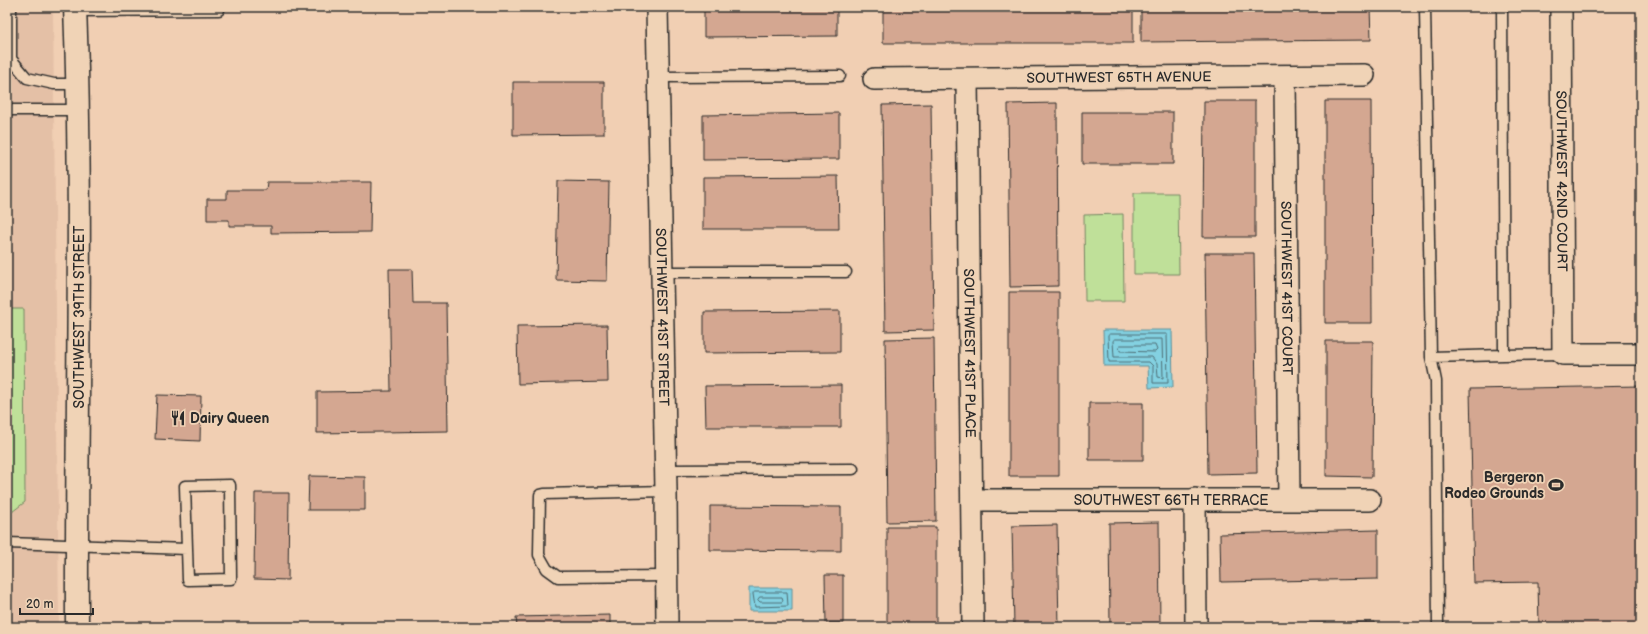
<svg xmlns="http://www.w3.org/2000/svg" width="1648" height="634" viewBox="0 0 1648 634" font-family="'Balsamiq Sans',sans-serif">
<rect width="100%" height="100%" fill="#f1cfb3"/>
<filter id="ink" filterUnits="userSpaceOnUse"><feTurbulence type="fractalNoise" baseFrequency=".025" numOctaves="2"/><feDisplacementMap in="SourceGraphic" scale="8" xChannelSelector="R" yChannelSelector="G"/><feConvolveMatrix kernelMatrix="1 2 1 2 8 2 1 2 1" color-interpolation-filters="sRGB"/></filter>
<g filter="url(#ink)">
<!-- built -->
<path fill="#e4c0a6" d="M7,7H53L59,627H7Z"/>
<!-- green -->
<path fill="#bfe099" stroke="#758662" d="M1134,193H1178L1179,274H1134Z
M1123,214L1124,301H1085L1084,215Z
M7,309H24L25,502L8,515Z"/>
<!-- water -->
<path fill="#83d1e1" stroke="#608f98" d="M1103,330H1172L1173,387L1149,388L1148,366H1104Z
M749,588H792V611H749Z"/>
<g fill="none" stroke-linecap="round" stroke-linejoin="round">
<!-- shore -->
<path stroke="#4e6d74" stroke-width="1" d="M1110,334H1167L1168,383H1153V366L1149,362H1109L1108,336Z
M1115,339H1162L1163,378L1158,377L1157,364L1152,357H1114L1113,341Z
M1121,345H1155L1157,350L1155,352L1120,351L1119,347Z
M755,592H787L788,606L755,607L753,594Z
M760,597H782L783,600L782,602H760L758,600Z"/>
</g>
<!-- building -->
<path fill="#d4a791" stroke="#2b2b2b" d="M704,7H837V36L704,37Z
M883,7H1133V43H883Z
M1141,7H1370L1371,40L1141,42Z
M513,82H604V134L513,135Z
M1204,101H1255V237H1203Z
M1325,101H1371L1372,323H1325Z
M1057,103L1058,286L1010,287L1008,104Z
M931,104L934,330L885,331L882,105Z
M1082,112H1173V164H1082Z
M839,113V159L703,160V115Z
M838,176L839,229H703V177Z
M558,181L609,182L607,281L556,280Z
M267,182H371L370,232L271,233V226H229V220H207V199H227V190H266Z
M1205,253H1254L1257,473L1208,474Z
M389,269H412L413,303H446L448,431L317,433V392L391,391Z
M1009,292H1059V476H1009Z
M840,311V352L704,353V312Z
M607,325L608,382L518,384L517,326Z
M934,338L936,521L887,522L885,339Z
M1326,341H1373L1372,477L1326,476Z
M841,385V427H706L705,386Z
M1641,386V627H1539L1538,582L1474,583L1470,389Z
M157,395L201,396L200,441L155,439Z
M1089,403H1143V460H1089Z
M309,476L365,477V510H308Z
M255,493H289L288,580L254,579Z
M710,506L841,507V551L710,550Z
M1159,522L1160,627H1110L1109,523Z
M1057,525L1059,627H1014L1012,526Z
M887,527H936V627H887Z
M1378,530V579L1221,582L1220,534Z
M825,575H843V623H826Z
M610,615V627H517L516,617Z
M1375,622V627H1218V625Z"/>
<g fill="none" stroke-linecap="round" stroke-linejoin="round">
<!-- service casing -->
<g stroke="#2b2b2b" stroke-width="13">
<path id="service" d="M11,7V59L27,78L54,84H78
M1425,7L1431,357L1504,355
M1502,7L1504,355L1563,354
M75,11L219,10V7
M658,77L840,76
M7,110H78
M661,272H846
M1431,357L1436,381L1438,627
M665,470L853,469
M230,485L231,579L188,580L185,486Z
M666,491L544,494L540,495L539,555L547,569L558,577L666,576
M7,543L187,549"/>
</g>
<!-- minor casing -->
<g stroke="#2b2b2b" stroke-width="24">
<g id="minor">
<path id="s1" d="M657,7L666,491L667,627"/>
<path id="s2" d="M1561,7L1563,354H1641"/>
<path id="s3" d="M1285,77L1289,499"/>
<path id="s4" d="M874,79L1364,75"/>
<path id="s5" d="M967,79L973,627"/>
<path d="M1195,499L1196,627"/>
<path id="s6" d="M972,500H1370"/>
</g>
</g>
<!-- tertiary casing -->
<g stroke="#2b2b2b" stroke-width="25">
<path id="tertiary" d="M75,7C83,214 76,420 77,627"/>
</g>
<!-- service -->
<use href="#service" stroke="#f0d3b6" stroke-width="10"/>
<!-- minor -->
<use href="#minor" stroke="#f0d3b6" stroke-width="21"/>
<!-- tertiary -->
<use href="#tertiary" stroke="#f0d3b6" stroke-width="22"/>
</g>
</g>
<!-- icons -->
<defs>
<g id="restaurant-bare" transform="scale(1.2)"><path d="M-5-6h1v4h1v-4h1v4h1v-4h1v5L-1.5 .5V6h-2V.5L-5-1ZM5-6V6H3V1.5H1.5Q1.5-4 5-6Z" fill="#2b2b2b" stroke="#f0d3b6" stroke-width="2.5" paint-order="stroke"/></g>
<g id="stadium-bare" transform="scale(1.2)"><path d="M0-5a6.5 5 0 1 0 0 10a6.5 5 0 1 0 0-10ZM-3.5-1.8h7v3.6h-7Z" fill="#2b2b2b" stroke="#f0d3b6" stroke-width="2.5" paint-order="stroke"/></g>
</defs>
<g fill-rule="evenodd">
<use href="#restaurant-bare" x="178" y="418"/>
<use href="#stadium-bare" x="1556" y="485"/>
</g>
<g text-anchor="middle" dominant-baseline="central" stroke-width="3.5" stroke-linejoin="round" paint-order="stroke">
<!-- street labels -->
<g font-size="14" fill="#2b2b2b" stroke="#f0d3b6">
<text stroke="none"><textPath href="#s4" startOffset="245">SOUTHWEST 65TH AVENUE</textPath></text>
<text stroke="none"><textPath href="#s2" startOffset="174">SOUTHWEST 42ND COURT</textPath></text>
<text stroke="none"><textPath href="#s3" startOffset="211">SOUTHWEST 41ST COURT</textPath></text>
<text transform="translate(79 317) rotate(-90)">SOUTHWEST 39TH STREET</text>
<text stroke="none"><textPath href="#s1" startOffset="310">SOUTHWEST 41ST STREET</textPath></text>
<text stroke="none"><textPath href="#s5" startOffset="274">SOUTHWEST 41ST PLACE</textPath></text>
<text stroke="none"><textPath href="#s6" startOffset="199">SOUTHWEST 66TH TERRACE</textPath></text>
</g>
<!-- poi labels -->
<g font-size="14" font-weight="bold" fill="#2b2b2b" stroke="#f0d3b6" text-anchor="start">
<text x="190" y="418">Dairy Queen</text>
<text x="1544" y="477" text-anchor="end">Bergeron<tspan x="1544" dy="16">Rodeo Grounds</tspan></text>
</g>
</g>
<!-- margin -->
<rect width="1648" height="634" fill="none" stroke="#f0d3b6" stroke-width="24"/>
<rect x="12" y="12" width="1624" height="610" fill="none" stroke="#2b2b2b" stroke-width="1.5" filter="url(#ink)"/>
<!-- scale -->
<path d="M20 608v6h73v-6" fill="none" stroke="#2b2b2b" stroke-width="2"/>
<text x="26" y="608" font-size="12" fill="#2b2b2b" stroke="#f0d3b6" stroke-width="3" paint-order="stroke">20 m</text>
</svg>
